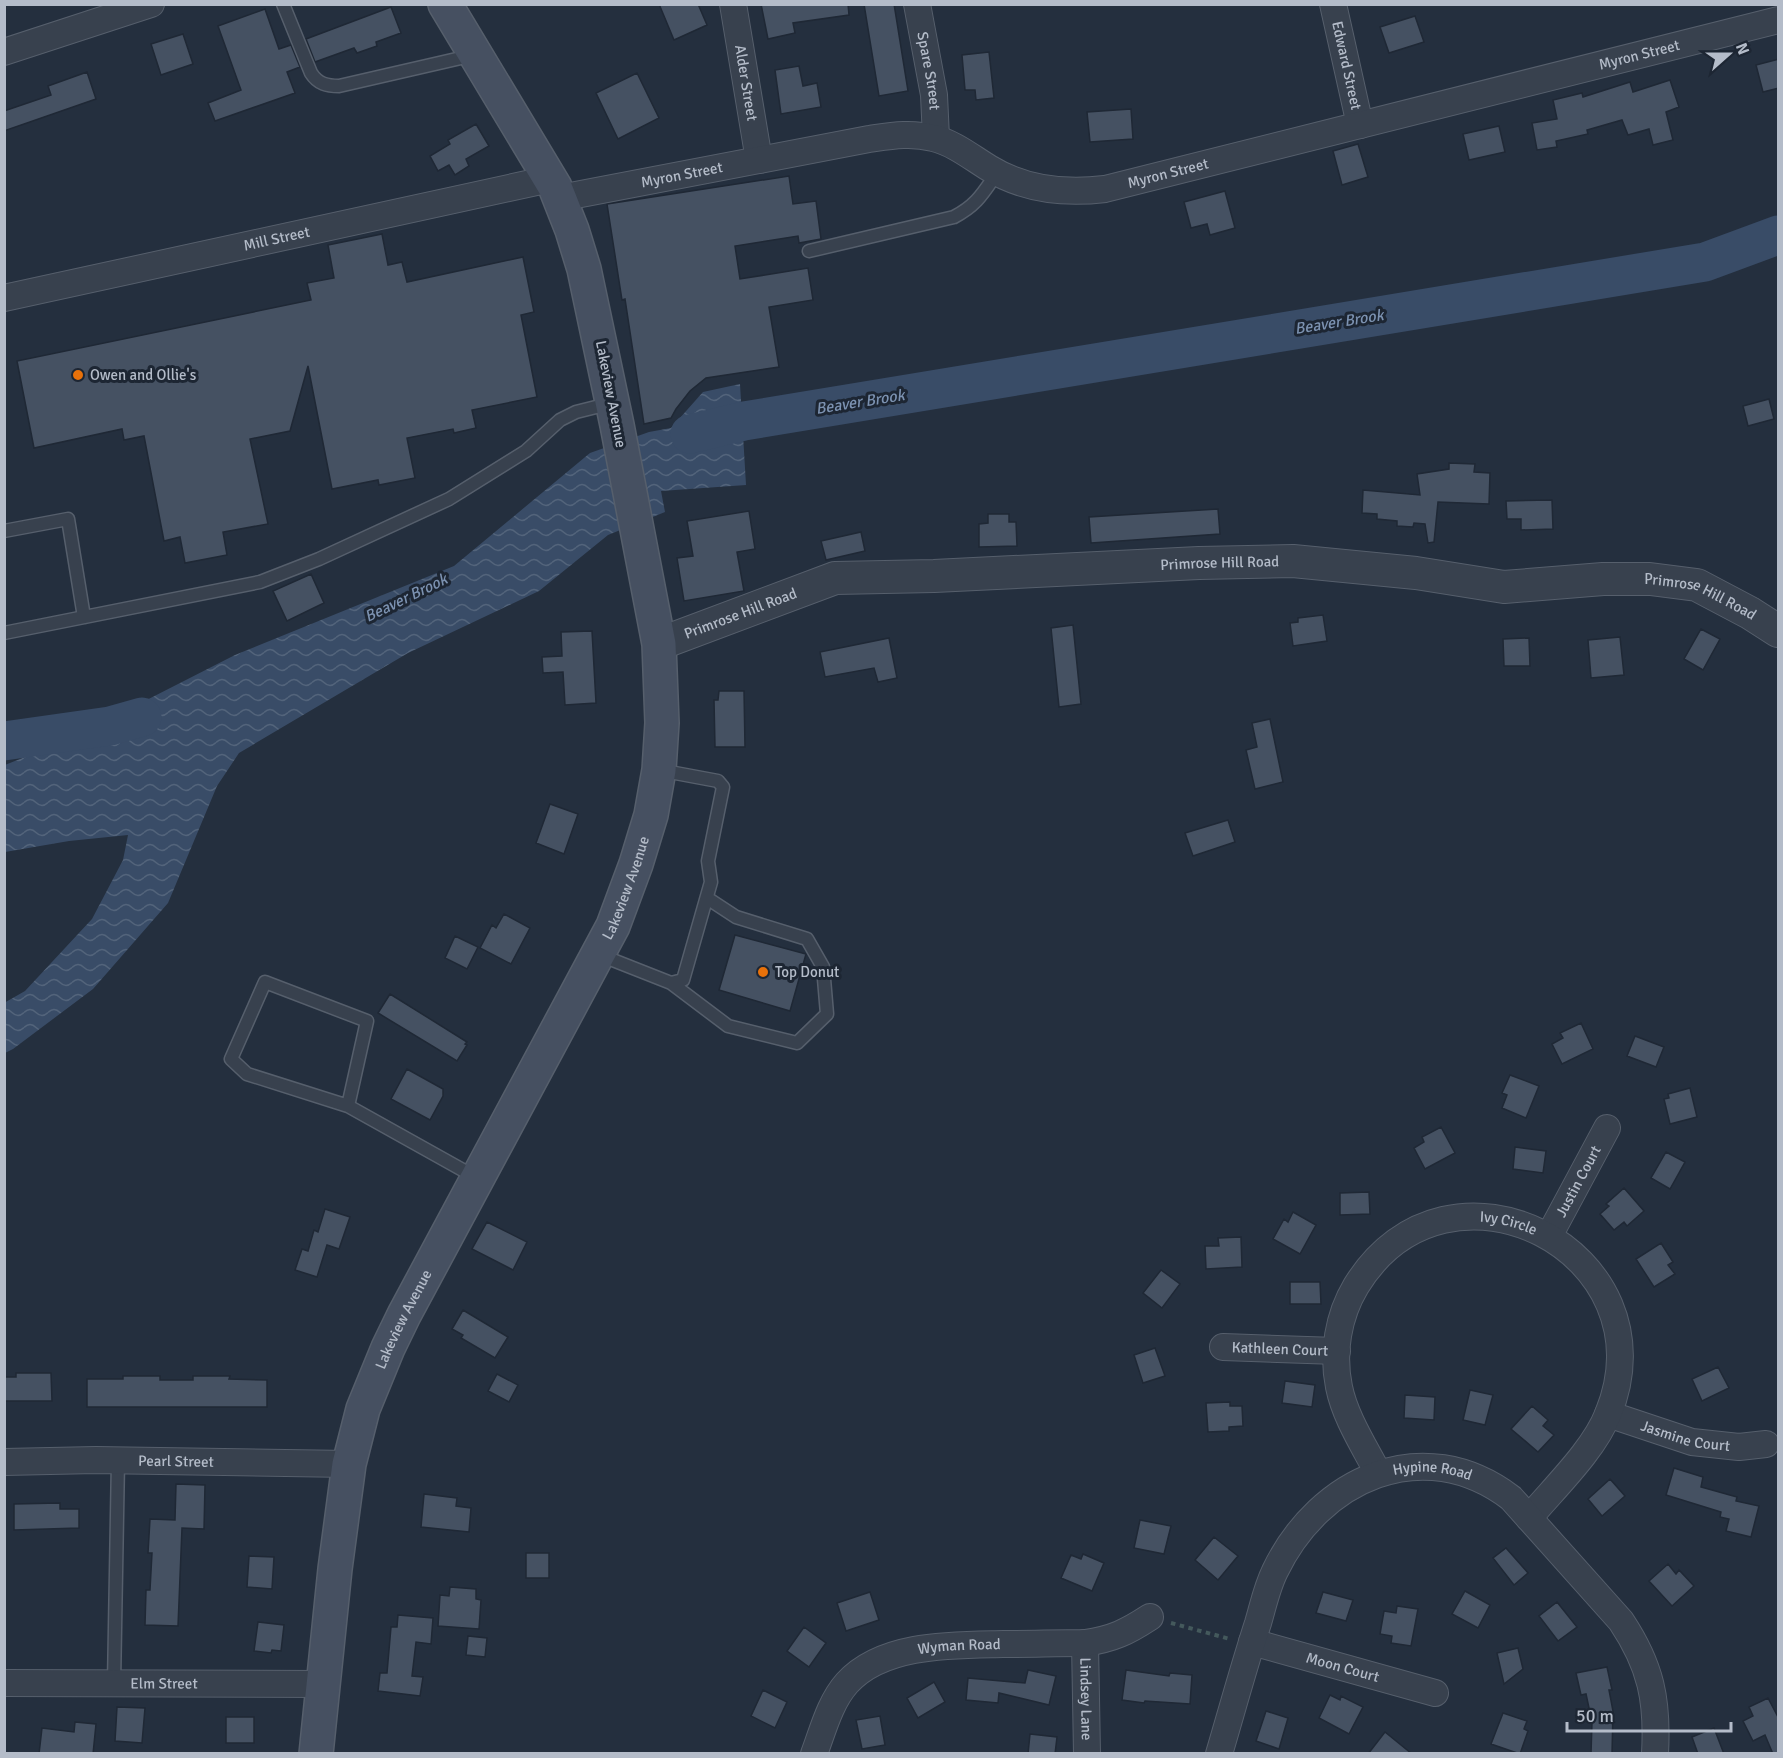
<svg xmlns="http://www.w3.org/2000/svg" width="1783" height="1758" viewBox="0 0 1783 1758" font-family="Signika,sans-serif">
<defs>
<pattern id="water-waves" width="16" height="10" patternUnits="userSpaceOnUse" patternTransform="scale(1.5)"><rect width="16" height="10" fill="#394c67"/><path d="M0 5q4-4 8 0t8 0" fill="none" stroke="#53647b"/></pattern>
</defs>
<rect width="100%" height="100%" fill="#242f3e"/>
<!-- water -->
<path fill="url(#water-waves)" d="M740,384L746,485L661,491L665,512L608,535L539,591L408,653L239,753L217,786L168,903L93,989L13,1049L5,1053L4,1003L25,991L92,919L123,860L128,835L69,841L5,852V765L72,738L235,655L454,566L590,453L649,432L671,428L703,392Z"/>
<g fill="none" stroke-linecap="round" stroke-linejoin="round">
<!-- river -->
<path stroke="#394c67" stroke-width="39" d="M690,434L744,421L1705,262L1778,235
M4,741L110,726L142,717"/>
</g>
<!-- building -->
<path fill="#455162" stroke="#1f2835" stroke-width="1.5" d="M659,4H698L707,25L674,40Z
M761,4H848L849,15L793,23L795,33L768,39Z
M864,4H894L908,91L879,96Z
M391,7L401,33L376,42L377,46L357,53L354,48L315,62L306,39Z
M265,9L279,49L291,45L300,67L287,72L295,93L215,121L208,103L241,90L218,26Z
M1415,16L1424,42L1389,53L1380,27Z
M183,34L193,64L161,75L151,44Z
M989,52L994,98L976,100L975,90H965L962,55Z
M1779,59V88L1763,92L1756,65Z
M799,66L803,86L817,83L821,107L781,114L775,70Z
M87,72L96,99L4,131V111L51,95L48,86Z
M637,73L659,118L618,139L596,93Z
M1670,80L1679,107L1666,112L1673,140L1653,145L1649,129L1628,135L1622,120L1587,130L1588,134L1556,141L1557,147L1537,150L1532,123L1557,119L1553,100L1582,93L1583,97L1630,82L1633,92Z
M1131,109L1133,139L1090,142L1087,112Z
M476,124L489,146L466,159L469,166L455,175L449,165L438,171L430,156L450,144L448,140Z
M1499,126L1505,152L1469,160L1463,134Z
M1358,144L1368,177L1342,185L1333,151Z
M789,176L793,204L816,201L821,239L799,243L798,236L735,246L740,279L808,268L813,300L769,307L779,367L706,378L690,391L676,409L671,418L644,424L625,299L622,300L607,204Z
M1225,191L1235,228L1210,235L1207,224L1191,228L1184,202Z
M382,234L388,265L402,262L407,282L523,257L534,312L521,315L537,397L472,410L476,428L454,433L453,429L407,438L415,478L379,485L378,480L332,489L308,366L290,431L250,439L268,524L223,532L227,555L185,563L180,537L164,541L144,436L124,440L122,429L34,448L17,361L311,300L307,283L334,278L328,245Z
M1769,399L1774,419L1748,426L1743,406Z
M1449,463L1475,464L1474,472L1490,473L1489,504L1438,502L1434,542L1428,543L1425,524L1414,523L1413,527L1397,526V521L1377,519V514L1362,513L1363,490L1420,495L1417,474L1449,469Z
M1552,500L1553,529L1521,530V519H1507L1506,501Z
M1218,509L1220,534L1091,543L1089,517Z
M749,511L755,549L737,552L744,591L684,601L677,558L693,556L687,521Z
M988,514H1009V522H1016L1017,546L979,547V524L988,523Z
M861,532L865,551L826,560L821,541Z
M311,574L324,603L287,621L273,591Z
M1323,615L1327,641L1293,646L1290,623L1298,622V618Z
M1073,625L1081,704L1059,707L1051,628Z
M1701,629L1720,639L1703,670L1684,659Z
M592,631L596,703L565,705L563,672L543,673L542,657L562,656L561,632Z
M1620,637L1624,675L1591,678L1588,640Z
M889,638L897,678L878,682L874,668L825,677L820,652Z
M1529,638L1530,666H1504L1503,639Z
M719,691H744L745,747H715L714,700H718Z
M1270,719L1283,782L1255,789L1246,750L1257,747L1252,723Z
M550,804L578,814L564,854L536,843Z
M1228,820L1235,842L1193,856L1185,833Z
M504,914L530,928L511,964L480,948L492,925L496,928Z
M735,935L806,954L790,1011L719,990Z
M455,936L478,947L467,969L445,958Z
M390,994L467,1042L465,1044L467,1045L457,1061L378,1013Z
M1581,1023L1593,1049L1562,1064L1552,1044L1563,1038L1560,1033Z
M1635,1036L1664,1047L1656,1067L1627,1056Z
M407,1069L443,1089V1096L430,1120L391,1099Z
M1510,1075L1539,1086L1526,1118L1502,1108L1507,1095L1502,1093Z
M1690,1088L1697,1117L1670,1124L1664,1099L1669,1098L1668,1094Z
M1441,1127L1455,1153L1425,1169L1414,1148L1424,1142L1422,1137Z
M1515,1147L1546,1151L1543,1173L1513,1169Z
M1666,1152L1685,1162L1670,1189L1651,1178Z
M1624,1188L1644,1211L1627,1226L1624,1222L1614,1230L1600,1214L1609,1206L1606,1204Z
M1369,1192L1370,1214L1340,1215V1193Z
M325,1209L350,1217L339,1249L327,1245L317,1277L295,1270L302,1249L308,1251L314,1230L318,1232Z
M1293,1212L1316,1225L1300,1254L1273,1239L1284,1219L1288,1222Z
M487,1222L527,1242L513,1270L472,1249Z
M1241,1237L1242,1267L1206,1269L1205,1246H1219L1218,1238Z
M1661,1243L1673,1262L1668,1265L1675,1274L1654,1287L1636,1259Z
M1161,1270L1180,1284L1162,1308L1143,1293Z
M1290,1282H1320L1321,1304H1290Z
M463,1310L508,1337L495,1358L461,1338L463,1335L452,1329Z
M1155,1348L1165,1376L1143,1383L1134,1355Z
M1718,1367L1729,1388L1702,1401L1692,1379Z
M16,1373H51L52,1401H4V1377H16Z
M497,1374L518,1385L509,1402L488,1391Z
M123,1376H160V1380H193V1376H230L229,1379L267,1380V1407H87V1379H123Z
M1285,1381L1315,1385L1312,1407L1282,1403Z
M1470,1390L1493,1395L1485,1425L1463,1420Z
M1405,1395L1435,1397L1434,1420L1404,1418Z
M1230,1402V1406H1242L1243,1426L1229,1427V1431L1208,1432L1206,1403Z
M1532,1406L1548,1420L1543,1426L1554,1435L1538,1452L1511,1429Z
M1674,1468L1703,1477L1701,1487L1737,1497L1736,1501L1759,1506L1751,1537L1726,1531L1729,1519L1720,1517L1721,1512L1666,1495Z
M1610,1479L1625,1496L1602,1516L1588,1499Z
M176,1484L205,1485L204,1529L182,1528L178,1626L145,1625L146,1590H150L152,1553H148L150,1519L175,1520Z
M424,1494L457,1498L456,1506L471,1508L469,1532L421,1527Z
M60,1503V1509H79V1528L14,1530V1504Z
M1140,1520L1171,1526L1164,1554L1134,1548Z
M1214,1537L1238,1556L1218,1580L1195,1560Z
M1506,1548L1528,1573L1514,1585L1493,1558Z
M526,1553H549V1578H526Z
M1083,1554L1104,1563L1092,1591L1061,1578L1071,1555L1081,1559Z
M249,1556L274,1557L272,1589L247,1587Z
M1668,1564L1676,1574L1679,1570L1694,1586L1672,1606L1649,1581Z
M450,1587L476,1589V1599L481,1600L479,1629L438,1626L440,1595L449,1596Z
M1465,1591L1490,1605L1478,1628L1452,1614Z
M870,1592L879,1620L846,1631L837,1603Z
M1323,1592L1353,1600L1346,1621L1316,1613Z
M1557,1602L1577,1627L1558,1641L1539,1616Z
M1397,1606L1418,1609L1411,1646L1391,1643L1392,1636L1380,1634L1384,1611L1396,1613Z
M398,1615L433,1618L431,1644L416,1642L412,1676L423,1677L420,1696L378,1691L380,1673H387L391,1627H397Z
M258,1622L284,1625L281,1651L272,1650L271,1653L254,1651Z
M804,1627L826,1643L809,1667L787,1651Z
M468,1636L487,1638L485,1657L466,1655Z
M1518,1648L1523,1669L1504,1684L1497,1653Z
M1607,1667L1612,1690H1609L1613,1711L1612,1754H1591L1592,1722L1586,1694L1581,1695L1576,1673Z
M1028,1670L1056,1676L1049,1705L999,1693L998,1703L966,1700L968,1678L1025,1683Z
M1126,1670L1169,1676L1170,1673L1192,1675L1190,1704L1145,1701L1144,1703L1122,1700Z
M934,1682L945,1702L918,1718L907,1698Z
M763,1690L787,1702L775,1728L751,1716Z
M1330,1695L1340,1700L1341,1696L1363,1707L1349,1734L1319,1718Z
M1768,1698L1779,1719V1754H1773L1765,1735L1753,1741L1743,1721L1753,1716L1749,1707Z
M117,1707L145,1708L142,1743L115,1741Z
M1266,1711L1288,1718L1279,1749L1256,1741Z
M1503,1713L1527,1721L1524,1729L1528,1731L1520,1754L1491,1744Z
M880,1716L885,1745L862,1749L856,1720Z
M226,1717H254V1743H226Z
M75,1722L96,1724L93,1754H39L42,1728L74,1732Z
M1714,1728L1724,1754H1698L1692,1737Z
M1385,1732L1412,1754H1368Z
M1030,1734L1057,1737L1055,1754H1028Z"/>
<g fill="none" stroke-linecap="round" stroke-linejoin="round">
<!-- service casing -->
<g stroke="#565f6c" stroke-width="15">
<path id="service" d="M283,4L311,73C318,84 327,86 339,86L474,55
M809,251L954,217C977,205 983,193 997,173
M4,531L68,519L84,617
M4,633L260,582L319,559L449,499L526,451L560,420L576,412L612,403
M600,955L671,983L683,980L711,882L708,861L723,787L718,781L659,770
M671,983L728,1026L797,1043L827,1014L823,967L807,939L736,917L707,898
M348,1106L247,1074L231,1059L265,982L367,1021L348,1106L477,1178
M114,1684L118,1460"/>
</g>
<!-- minor casing -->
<g stroke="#565f6c" stroke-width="28">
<g id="minor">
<path id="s1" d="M733,4L759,160"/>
<path id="s2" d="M917,4L934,95L936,138"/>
<path id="s3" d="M1333,4L1360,125"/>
<path d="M4,52L151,4"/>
<path id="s4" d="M560,198L869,139C890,136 911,132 933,138C954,143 971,157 989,168C1025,190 1064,194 1105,189L1778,20"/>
<path id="s5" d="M4,298L550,179"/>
<path id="s6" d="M1549,1236L1607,1128"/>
<path id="s7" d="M1223,1347L1337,1351"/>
<path id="s8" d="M1608,1414L1692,1442L1739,1447L1766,1444"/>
<path id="s9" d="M4,1462L96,1460L349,1464"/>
<path id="s10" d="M1378,1473C1364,1446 1345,1417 1339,1387C1332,1353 1338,1316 1356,1286C1448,1136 1674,1252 1608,1414C1594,1450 1554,1488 1529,1518"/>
<path id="s11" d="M1252,1642L1435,1693"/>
<path id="s12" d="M1085,1643L1087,1754"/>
<path id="s13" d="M4,1683L323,1684"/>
<path id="s14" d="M814,1754C823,1730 830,1702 847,1683C883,1643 954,1645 1003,1644C1030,1644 1058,1643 1085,1643C1113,1639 1127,1632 1150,1617"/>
<path id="s15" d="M1219,1754C1232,1710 1244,1666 1258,1623C1263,1606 1267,1587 1275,1571C1319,1479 1423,1431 1511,1498L1621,1621C1651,1666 1658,1700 1655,1754"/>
</g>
</g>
<!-- tertiary casing -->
<g stroke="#565f6c" stroke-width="34">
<g id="tertiary">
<path id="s16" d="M659,644L835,578L934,576L1199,563L1293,561L1416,573L1504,587L1603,579H1650L1697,585L1750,613L1778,631"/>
</g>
</g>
<!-- secondary casing -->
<g stroke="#565f6c" stroke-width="36">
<g id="secondary">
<path id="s17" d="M316,1754L335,1569L349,1464L363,1409L388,1348L404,1315L613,926L636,864L651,815L659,770L662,723L659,644L617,425L584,269L572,230L555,187L445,4"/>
</g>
</g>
<!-- path -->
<path stroke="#44595c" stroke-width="4" stroke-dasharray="4.5 4.5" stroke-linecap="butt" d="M1171,1623L1230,1639"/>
<!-- service -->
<use href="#service" stroke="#38414e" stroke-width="12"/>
<!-- minor -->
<use href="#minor" stroke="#38414e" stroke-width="26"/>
<!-- tertiary -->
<use href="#tertiary" stroke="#38414e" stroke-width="32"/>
<!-- secondary -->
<use href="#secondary" stroke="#465061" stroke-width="33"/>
</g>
<!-- markers -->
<g fill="#e8710a" stroke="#1d2633" stroke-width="2">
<circle cx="78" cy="375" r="6"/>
<circle cx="763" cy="972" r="6"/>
</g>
<g text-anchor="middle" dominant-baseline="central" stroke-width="6" stroke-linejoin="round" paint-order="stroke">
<!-- street labels -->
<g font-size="15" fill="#b4bcc9" stroke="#1d2633">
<text stroke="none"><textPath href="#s4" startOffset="1114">Myron Street</textPath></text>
<text stroke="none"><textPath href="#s3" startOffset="63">Edward Street</textPath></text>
<text stroke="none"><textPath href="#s2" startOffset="68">Spare Street</textPath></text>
<text stroke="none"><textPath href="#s1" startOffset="80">Alder Street</textPath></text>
<text stroke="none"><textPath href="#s4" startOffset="628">Myron Street</textPath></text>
<text stroke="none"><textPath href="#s4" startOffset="124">Myron Street</textPath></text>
<text stroke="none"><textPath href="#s5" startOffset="279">Mill Street</textPath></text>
<text transform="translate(611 394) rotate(79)">Lakeview Avenue</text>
<text stroke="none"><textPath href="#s16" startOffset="573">Primrose Hill Road</textPath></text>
<text stroke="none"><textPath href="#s16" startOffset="1059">Primrose Hill Road</textPath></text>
<text stroke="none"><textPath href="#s16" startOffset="87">Primrose Hill Road</textPath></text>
<text stroke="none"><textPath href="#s17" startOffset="933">Lakeview Avenue</textPath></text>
<text stroke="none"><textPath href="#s6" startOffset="62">Justin Court</textPath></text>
<text stroke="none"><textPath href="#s10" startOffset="378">Ivy Circle</textPath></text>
<text stroke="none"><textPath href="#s17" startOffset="447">Lakeview Avenue</textPath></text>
<text stroke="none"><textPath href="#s7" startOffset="57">Kathleen Court</textPath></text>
<text stroke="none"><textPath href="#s8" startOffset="81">Jasmine Court</textPath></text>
<text stroke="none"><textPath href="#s9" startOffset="172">Pearl Street</textPath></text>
<text stroke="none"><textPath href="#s15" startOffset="392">Hypine Road</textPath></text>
<text stroke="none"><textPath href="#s14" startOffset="200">Wyman Road</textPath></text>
<text stroke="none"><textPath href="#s11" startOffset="94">Moon Court</textPath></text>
<text stroke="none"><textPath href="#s13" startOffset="160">Elm Street</textPath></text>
<text stroke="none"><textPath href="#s12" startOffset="56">Lindsey Lane</textPath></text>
</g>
<!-- poi labels -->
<g font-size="15" fill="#b4bcc9" stroke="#1d2633" text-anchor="start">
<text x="90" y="375">Owen and Ollie's</text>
<text x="775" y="972">Top Donut</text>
</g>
<!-- water labels -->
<g font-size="16" font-style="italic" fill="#7c92b1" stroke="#1d2633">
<text transform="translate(1339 322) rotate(-9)">Beaver Brook</text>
<text transform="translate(860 402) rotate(-9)">Beaver Brook</text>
<text transform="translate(406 598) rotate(-26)">Beaver Brook</text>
</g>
</g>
<!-- border -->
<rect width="1783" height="1758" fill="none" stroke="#b4bcc9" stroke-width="12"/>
<!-- north arrow -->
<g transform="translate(1729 54) rotate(69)" stroke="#1d2633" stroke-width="4.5" paint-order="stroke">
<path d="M0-4.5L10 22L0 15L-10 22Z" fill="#b4bcc9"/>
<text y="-9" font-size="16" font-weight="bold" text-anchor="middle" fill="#b4bcc9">N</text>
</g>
<!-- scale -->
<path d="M1567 1722v9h164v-9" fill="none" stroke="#b4bcc9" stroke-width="3"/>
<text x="1576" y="1722" font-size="18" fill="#b4bcc9" stroke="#1d2633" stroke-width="4.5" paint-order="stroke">50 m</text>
</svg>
